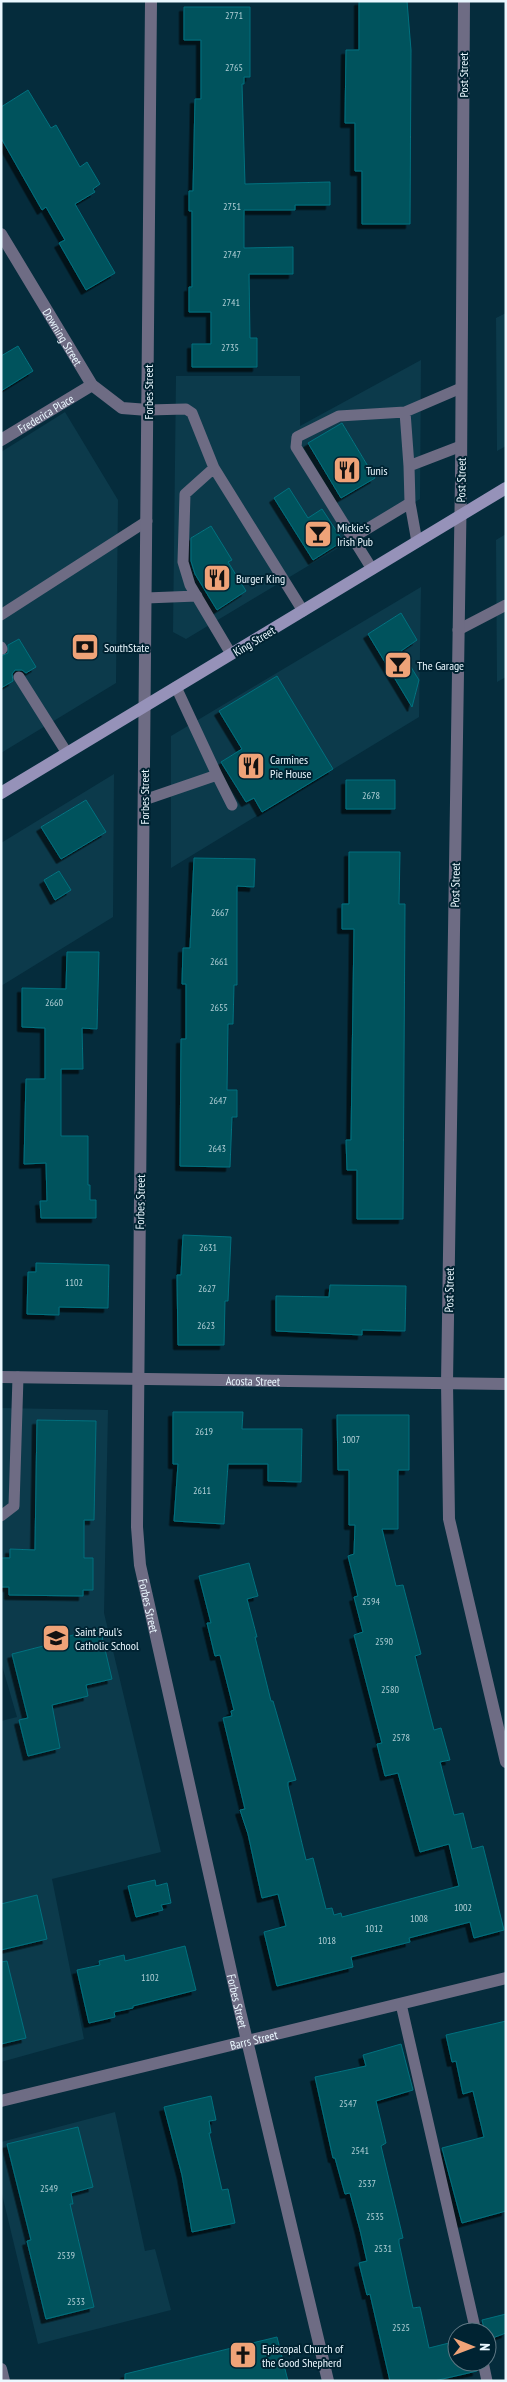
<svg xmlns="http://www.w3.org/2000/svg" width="507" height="2382" viewBox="0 0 507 2382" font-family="'PT Sans Narrow',sans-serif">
<defs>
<filter id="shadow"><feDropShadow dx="-4.5" dy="4.5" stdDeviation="0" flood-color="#0009"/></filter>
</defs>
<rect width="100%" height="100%" fill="#052c3c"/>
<!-- built -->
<path fill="#0c3a4b" d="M506,313V446L497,451L496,318Z
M421,360L420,499L186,639L173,632L176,376H300V426Z
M65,412L118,500L116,683L1,753V452Z
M506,534V677L497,682L496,540Z
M421,587L419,717L171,868V736Z
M114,774L113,917L1,986V843Z
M1,1408L108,1410L104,1613L161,1852L52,1879L84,2039L1,2062V1721L17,1717L1,1662Z
M115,2112L145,2251L155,2249L171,2310L38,2344L1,2190V2142Z"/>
<!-- building -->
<path fill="#05535d" stroke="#07717f" filter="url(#shadow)" d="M359,1H407L411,50L410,224H362V171H355V123H345L346,50H359Z
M184,7H250V77H244V84H242L245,184L330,182V205H295V210H244V248L293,247V274H249L250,338H257V367H192V344H211V312H189V287H192V211H189V191H193L195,99H201V40H184Z
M28,90L51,128L56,125L80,167L87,162L100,184L93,189L95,192L75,204L115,273L86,290L59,243L65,240L46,207L42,210L1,138V107Z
M18,346L33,371L1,391V356Z
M342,423L375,478L341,498L308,443Z
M289,488L308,518L322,509L343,541L313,560L274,498Z
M211,526L232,560L228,562L246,591L217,610L195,574L191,561V538Z
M401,613L417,640L401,651L419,680L412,707L368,634Z
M19,639L36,667L26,673L22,670H15L12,674L13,681L1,688V656L8,653V645Z
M277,676L333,769L262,812L254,798L246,802L221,762L242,749L219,711Z
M346,780H395V809H346Z
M86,800L106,832L61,859L41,827Z
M349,852H400L399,904H405L403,1219H357V1170H347L346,1140H351L354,929H342V904H349Z
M194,858L255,859L254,887L237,886V985H234L233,1024H228L227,1090H237V1117H232L230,1167L180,1166L181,1039H186V984H182L183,948H190Z
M59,871L71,890L55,900L44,880Z
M67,952H99L97,1029L82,1028L83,1069H61V1136H88V1185H90V1200H96V1218H41L40,1201H47L46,1163L24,1164L26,1079H45V1028L22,1027V988L66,989Z
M183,1235L231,1237L228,1301H225L224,1345H178L177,1275H181Z
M36,1263L109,1265L108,1308L59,1307V1315L27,1314L28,1272H36Z
M330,1285L406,1286L405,1331L362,1330V1335L276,1331V1296L329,1297Z
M173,1412H243L242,1429H302L301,1482L268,1481V1464H228L224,1524L174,1521L178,1464H173Z
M337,1415H409V1470H398V1529H382L396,1586L403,1585L421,1654L415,1656L434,1730L441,1728L450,1760L440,1762L454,1815L463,1813L472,1849L483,1846L504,1930L474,1938L470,1922L409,1938L410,1942L351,1957L353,1967L277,1986L264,1932L286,1926L278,1894L262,1898L248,1834L240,1810L245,1809L223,1718L232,1716L231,1711L234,1710L220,1655L215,1656L207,1623H211L199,1576L249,1563L258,1596L247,1599L257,1637H255L271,1701H273L296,1780L288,1782V1786L306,1860L313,1858L326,1909L332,1908L334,1915L341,1913L342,1917L459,1886L449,1844L420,1852L398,1773L385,1776L377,1744L382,1743L354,1635L363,1632L354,1597L358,1596L348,1556L354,1554L355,1525H349V1470H338Z
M37,1420L96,1421L94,1520H84V1558H93V1590H83V1596L9,1595V1587H1V1558H10V1549L35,1550Z
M100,1628L112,1679L86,1685L88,1696L52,1705L60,1748L28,1756L19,1720L28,1718L12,1654L55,1643L54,1640Z
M155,1880L156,1886L167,1883L171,1903L161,1905L163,1910L136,1917L128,1886Z
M37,1895L47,1939L1,1950V1904Z
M185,1946L196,1990L133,2006V2008L114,2012L115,2017L89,2023L77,1970L100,1965L99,1961L124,1955L125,1961Z
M7,1961L26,2038L1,2044V1962Z
M506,2021V2211L462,2223L442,2148L484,2137L473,2091L463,2094L456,2061L452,2062L446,2035Z
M401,2044L413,2090L376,2101L386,2143L381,2146L403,2238L399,2239V2243L413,2308L420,2307L429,2348L457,2341V2362H476L477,2371L434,2381H390L370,2294L367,2295L359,2263L367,2261L360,2230L350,2193L345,2194L335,2158H333L315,2077L366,2066L363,2055Z
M211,2096L216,2120L209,2121L211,2133H209L222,2190L228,2189L235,2223L192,2232L182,2175L164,2107Z
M78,2127L93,2187L71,2193L73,2204H70L94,2307L46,2319L27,2241L31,2240L7,2144Z
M506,2314V2333L487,2340V2332H485L482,2320Z
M277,2337L288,2381H125V2374Z"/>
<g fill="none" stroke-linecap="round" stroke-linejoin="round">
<!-- service -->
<path stroke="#6e6c84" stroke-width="11" d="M148,410L186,409L192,413L214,468L303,611
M405,412L409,466L461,446
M409,466L410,503L417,542
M214,468L185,494L183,562L190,585L231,654
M352,538L410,503
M372,569L296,447L297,437L339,416L405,412L461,388
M146,598L197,596
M1,615L147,521
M458,630L506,605
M1,647L2,649
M19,677L67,753
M217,775L232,805
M144,800L217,775L176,687
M1,1516L14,1506L18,1377
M401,2004L476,2332
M483,2362L487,2381"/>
<!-- minor -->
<g stroke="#6e6c84" stroke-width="12">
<path id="s1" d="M151,1L137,1527L140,1565L239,2007L328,2381"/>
<path d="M464,1L461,479L447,1383L449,1519L506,1762"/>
<path id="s2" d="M1,234L92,385L122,408L148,410"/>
<path id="s3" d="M1,440L92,385"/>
<path id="s4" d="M1,1377L506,1384"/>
<path id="s5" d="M1,2101L506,1978"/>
</g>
<!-- tertiary -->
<path stroke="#6e6c84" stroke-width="12" d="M1,2369L4,2381"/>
<!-- secondary -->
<path stroke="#9692b9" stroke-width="12" d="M1,793L506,488"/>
</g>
<!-- icons -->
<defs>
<g id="restaurant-square" transform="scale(1.4375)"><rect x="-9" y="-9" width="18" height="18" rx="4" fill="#efa378" stroke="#002332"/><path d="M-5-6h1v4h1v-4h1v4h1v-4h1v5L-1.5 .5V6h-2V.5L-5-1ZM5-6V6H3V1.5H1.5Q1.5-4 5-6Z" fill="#111"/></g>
<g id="bar-square" transform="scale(1.4375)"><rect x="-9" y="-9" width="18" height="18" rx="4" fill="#efa378" stroke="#002332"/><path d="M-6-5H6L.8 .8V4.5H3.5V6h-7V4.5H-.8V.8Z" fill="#111"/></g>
<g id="bank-square" transform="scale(1.4375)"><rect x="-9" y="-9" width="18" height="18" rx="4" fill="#efa378" stroke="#002332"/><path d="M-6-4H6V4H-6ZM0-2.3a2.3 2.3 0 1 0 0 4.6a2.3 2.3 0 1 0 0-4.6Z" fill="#111"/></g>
<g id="school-square" transform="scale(1.4375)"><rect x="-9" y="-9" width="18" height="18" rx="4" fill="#efa378" stroke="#002332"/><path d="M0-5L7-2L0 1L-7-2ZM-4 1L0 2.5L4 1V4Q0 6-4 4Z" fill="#111"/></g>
<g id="church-square" transform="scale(1.4375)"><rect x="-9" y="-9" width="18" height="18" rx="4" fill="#efa378" stroke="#002332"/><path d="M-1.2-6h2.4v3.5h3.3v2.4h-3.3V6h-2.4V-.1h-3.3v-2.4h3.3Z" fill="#111"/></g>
</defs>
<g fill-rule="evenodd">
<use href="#restaurant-square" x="347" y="470"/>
<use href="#bar-square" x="318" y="534"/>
<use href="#restaurant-square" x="217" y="578"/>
<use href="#bank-square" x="85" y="647"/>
<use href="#bar-square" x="398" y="665"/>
<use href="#restaurant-square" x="251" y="766"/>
<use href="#school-square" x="56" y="1638"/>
<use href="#church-square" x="243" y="2355"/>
</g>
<g text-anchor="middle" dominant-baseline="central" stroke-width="4" stroke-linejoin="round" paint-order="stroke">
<!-- number labels -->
<g font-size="10" fill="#b1cfd6">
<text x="234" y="15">2771</text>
<text x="234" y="67">2765</text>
<text x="232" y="206">2751</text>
<text x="232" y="254">2747</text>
<text x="231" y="302">2741</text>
<text x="230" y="347">2735</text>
<text x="371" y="795">2678</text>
<text x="220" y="912">2667</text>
<text x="219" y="961">2661</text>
<text x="54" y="1002">2660</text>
<text x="219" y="1007">2655</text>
<text x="218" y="1100">2647</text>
<text x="217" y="1148">2643</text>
<text x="208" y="1247">2631</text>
<text x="74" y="1282">1102</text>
<text x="207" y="1288">2627</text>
<text x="206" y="1325">2623</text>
<text x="204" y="1431">2619</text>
<text x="351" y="1439">1007</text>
<text x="202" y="1490">2611</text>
<text x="371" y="1601">2594</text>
<text x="384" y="1641">2590</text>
<text x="390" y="1689">2580</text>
<text x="401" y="1737">2578</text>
<text x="463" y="1907">1002</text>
<text x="419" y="1918">1008</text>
<text x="374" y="1928">1012</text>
<text x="327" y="1940">1018</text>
<text x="150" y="1977">1102</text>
<text x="348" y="2103">2547</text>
<text x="360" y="2150">2541</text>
<text x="367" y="2183">2537</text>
<text x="49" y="2188">2549</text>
<text x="375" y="2216">2535</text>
<text x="383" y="2248">2531</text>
<text x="66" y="2255">2539</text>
<text x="76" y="2301">2533</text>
<text x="401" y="2327">2525</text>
</g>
<!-- street labels -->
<g font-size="12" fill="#eaf8ff" stroke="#002332">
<text transform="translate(463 75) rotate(-90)">Post Street</text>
<text stroke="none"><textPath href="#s2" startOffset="120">Downing Street</textPath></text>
<text transform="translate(148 392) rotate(-90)">Forbes Street</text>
<text stroke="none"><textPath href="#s3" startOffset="52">Frederica Place</textPath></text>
<text transform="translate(461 480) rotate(-89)">Post Street</text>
<text transform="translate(254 641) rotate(-31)">King Street</text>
<text transform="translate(144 797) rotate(-90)">Forbes Street</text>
<text transform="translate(455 885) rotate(-89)">Post Street</text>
<text transform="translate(140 1202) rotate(-89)">Forbes Street</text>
<text transform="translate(449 1290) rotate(-89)">Post Street</text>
<text stroke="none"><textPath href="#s4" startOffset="252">Acosta Street</textPath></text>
<text stroke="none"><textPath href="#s1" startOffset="1606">Forbes Street</textPath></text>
<text stroke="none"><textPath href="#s1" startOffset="2011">Forbes Street</textPath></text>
<text stroke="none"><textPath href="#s5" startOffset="260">Barrs Street</textPath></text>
</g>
<!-- poi labels -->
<g font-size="12" fill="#eaf8ff" stroke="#002332" text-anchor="start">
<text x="366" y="470">Tunis</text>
<text x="337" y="527">Mickie's<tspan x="337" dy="14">Irish Pub</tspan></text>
<text x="236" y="578">Burger King</text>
<text x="104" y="647">SouthState</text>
<text x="417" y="665">The Garage</text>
<text x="270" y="759">Carmines<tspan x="270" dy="14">Pie House</tspan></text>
<text x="75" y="1631">Saint Paul's<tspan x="75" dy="14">Catholic School</tspan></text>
<text x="262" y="2348">Episcopal Church of<tspan x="262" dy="14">the Good Shepherd</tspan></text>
</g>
</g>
<!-- border -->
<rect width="507" height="2382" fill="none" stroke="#eaf8ff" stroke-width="5"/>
<!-- north arrow -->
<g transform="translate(472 2347) rotate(91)"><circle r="24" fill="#002332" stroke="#5e7884"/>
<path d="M0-4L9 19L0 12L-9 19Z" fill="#efa378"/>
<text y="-8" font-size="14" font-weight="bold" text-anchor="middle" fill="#eaf8ff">N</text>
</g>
</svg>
